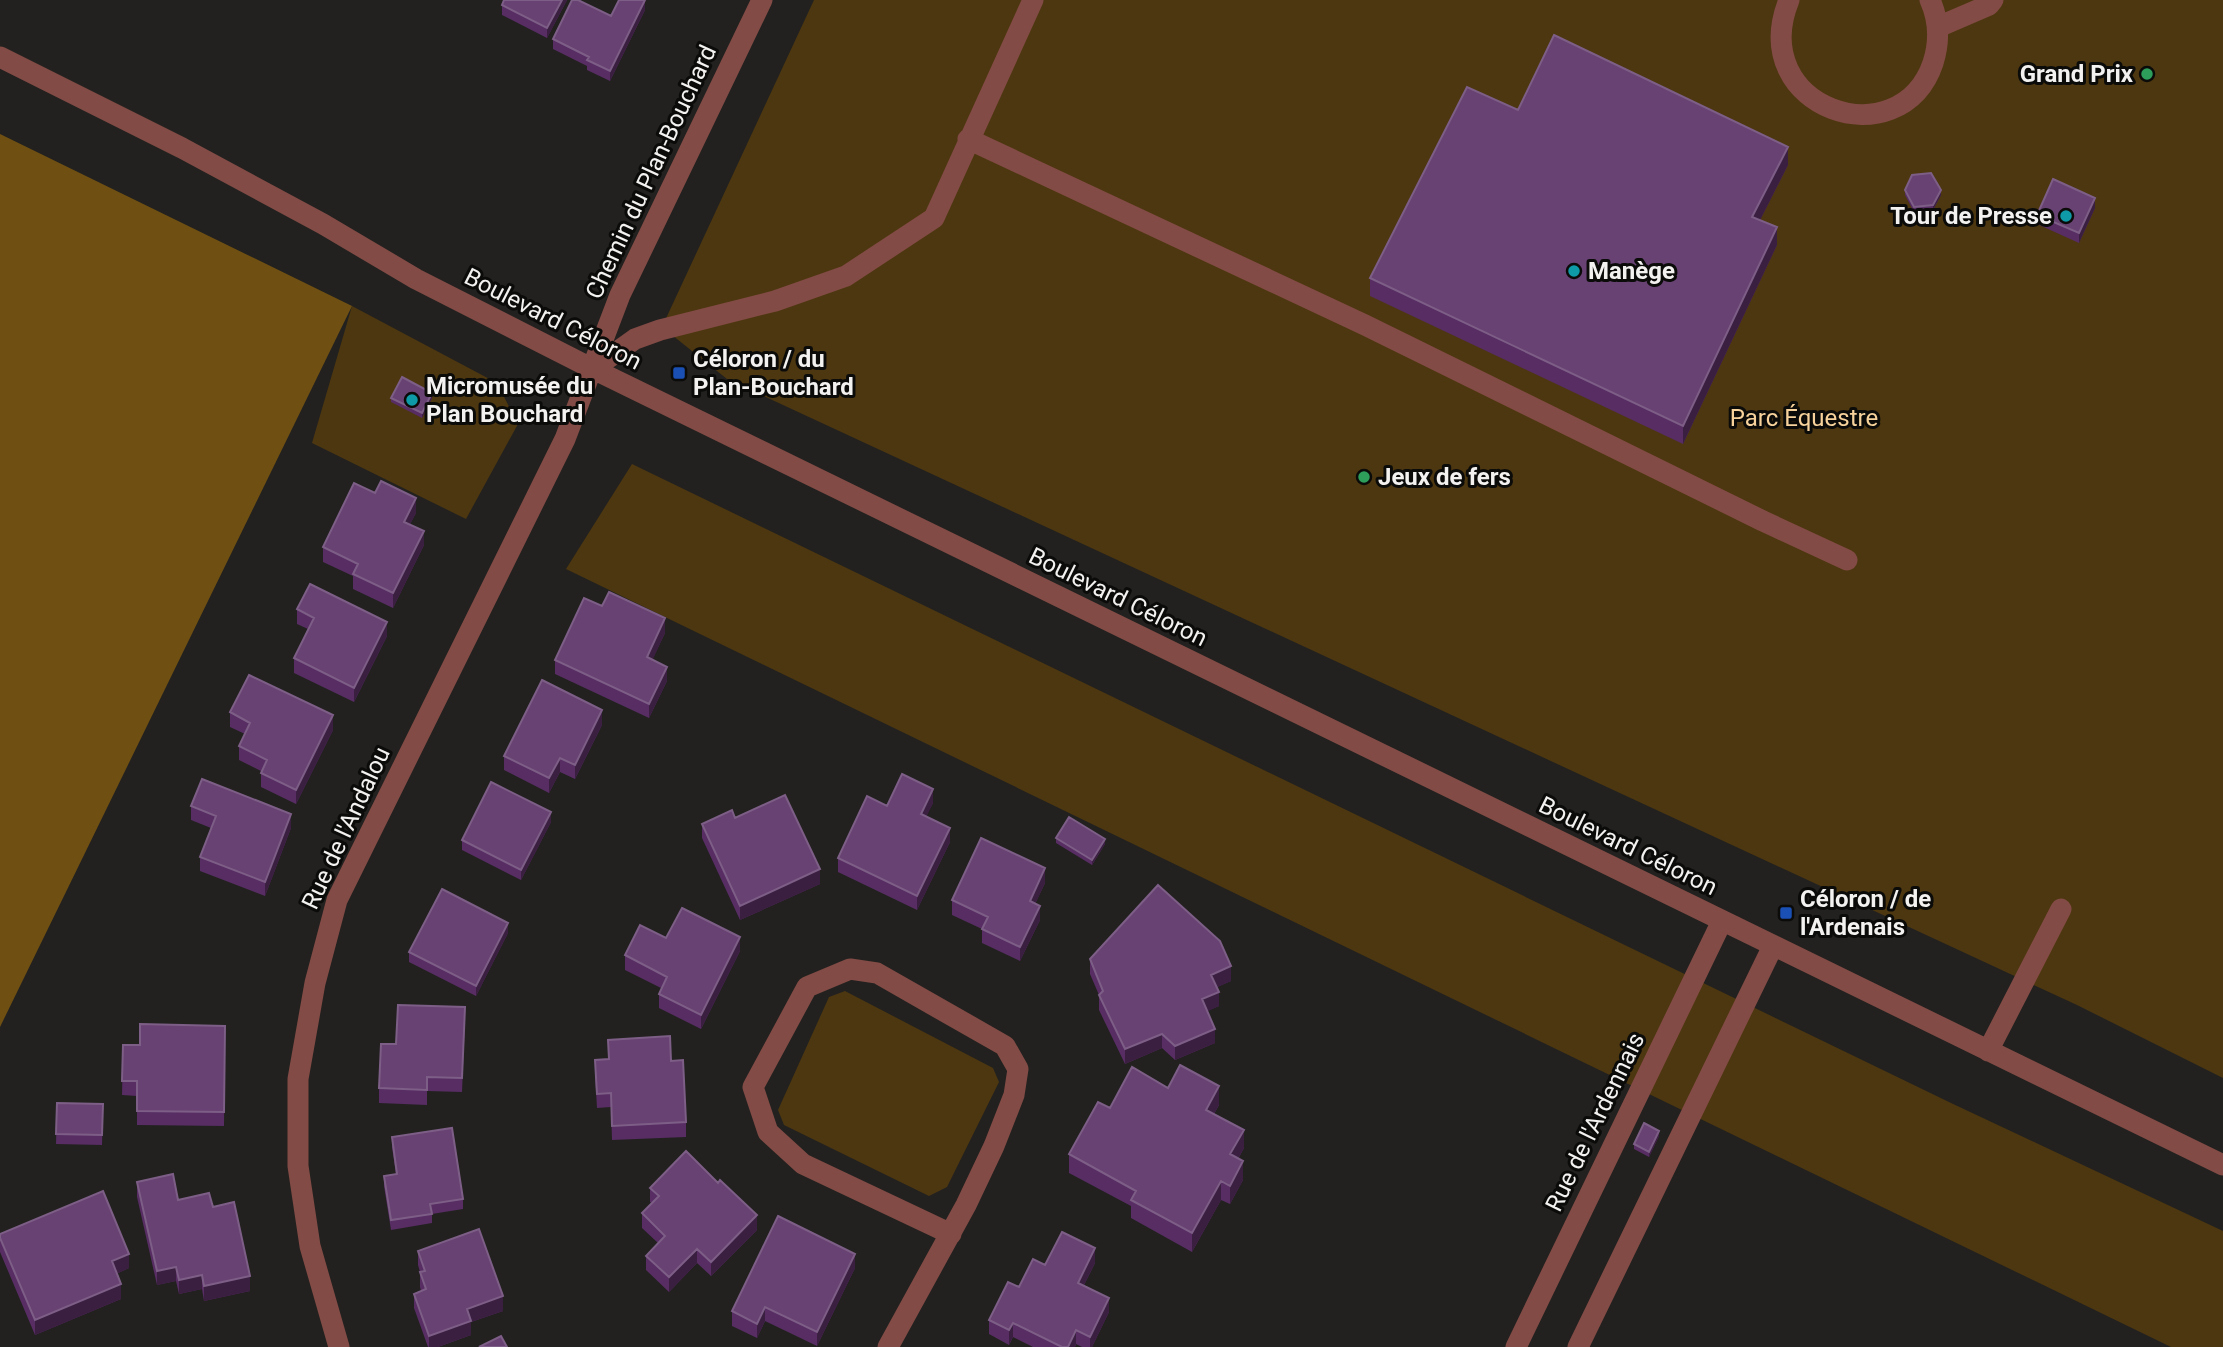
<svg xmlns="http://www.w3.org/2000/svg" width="2223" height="1347" viewBox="0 0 2223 1347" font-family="Roboto,sans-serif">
<rect width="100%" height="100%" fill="#22211f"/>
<!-- green -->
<path fill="#4d3710" d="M814,0H2223V1078L2077,1005L727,379L662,327Z
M352,306L497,383L518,424L466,519L312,443Z
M632,464L1951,1103L2223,1231V1347H2171L566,569Z
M845,991L993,1068L999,1082L947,1187L929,1196L784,1125L778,1110L829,997Z"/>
<!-- forest -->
<path fill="#705012" d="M0,134L352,306L0,1027Z"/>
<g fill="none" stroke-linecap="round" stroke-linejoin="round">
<!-- minor -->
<path stroke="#824b45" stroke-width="21" d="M1789,0C1745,109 1900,160 1933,63C1940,41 1939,20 1930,0
M1938,27L1989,5L1993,0
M0,57L182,148L323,224L416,279L593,369L2223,1165
M968,139L1365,325L1763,521L1847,560
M593,369L635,339L660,330L775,301L846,276L934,218L1033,0
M1988,1051L2061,909
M339,1347L310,1246L298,1166V1079L315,983L337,900L565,439L620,295L762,0
M888,1347L966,1205L994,1146L1014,1095L1018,1069L1005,1046L877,973L850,969L807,987L753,1087L768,1132L803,1164L951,1234
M1516,1347L1722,921
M1578,1347L1773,946"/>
</g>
<!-- wall -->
<path fill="#572d63" d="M504,0H567L547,38L502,15V5Z
M645,10L610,81L587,70V66L553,49V39L611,16Z
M1518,110L1788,165L1760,220L1777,245L1683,444L1370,296V278Z
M1905,190L1941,195L1933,210L1914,212L1905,195Z
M2095,208L2079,243L2037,224V215Z
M391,398H432L422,418L391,402Z
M416,513L410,524L424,545L393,608L353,589V576L323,562V547Z
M297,609L387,636L354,702L294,673V658L308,629L297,624Z
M665,633L652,660L667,681L649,718L555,674V660Z
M230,712L333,730L296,804L261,787V771L239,760V746L245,734L230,727Z
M602,725L575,779L560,772L549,793L504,770V756Z
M933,803L926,816L950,842L917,910L838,872V858L887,806Z
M191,806L291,828L265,896L200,871V857L211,828L191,820Z
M735,818L820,884L740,920L702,838V824Z
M551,822L521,880L462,850V840Z
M1056,838L1105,844L1092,865L1056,843Z
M1045,883L1035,904L1040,920L1020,961L982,943V929L952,915V900Z
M508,933L476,996L409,962V952Z
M666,938L740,951L701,1029L659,1008V994L661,988L625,970V955Z
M1090,959L1231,981L1217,987L1219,1006L1207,1011L1215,1043L1175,1060L1162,1048L1125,1064L1099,1010V995L1090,974Z
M465,1021L462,1092L427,1091V1105L379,1103V1088L396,1044Z
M225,1026L224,1126L137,1125V1096L122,1095L123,1045H140Z
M608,1040L671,1061L686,1122V1137L612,1140L611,1107L597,1108L595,1074V1060L609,1059Z
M1168,1088L1219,1105L1214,1114L1244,1148L1238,1159L1243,1180L1230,1204L1221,1200L1192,1252L1131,1218V1206L1069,1173V1154Z
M57,1103L103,1104L102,1145L56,1144Z
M1659,1136L1649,1157L1634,1149V1144Z
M392,1137L463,1199V1209L432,1214V1223L391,1230L384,1186V1176L396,1174L392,1147Z
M137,1182L178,1200L213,1207L250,1291L204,1301L202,1289L179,1294L176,1281L157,1285L137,1197Z
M650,1188L757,1230L711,1276L697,1263L669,1292L646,1270V1256L658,1243L642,1228V1213L652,1203L650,1202Z
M0,1234L129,1268L116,1274L121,1299L35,1335L0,1252Z
M418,1251L503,1311L471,1322V1335L438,1347H428L414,1308V1294L421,1291L420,1287V1272L418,1265Z
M1095,1263L1084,1285L1109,1312L1092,1347H1082L1076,1344L1075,1347H1033L1013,1337L1009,1345L989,1334V1320L1019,1287L1045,1265Z
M855,1268L817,1346L765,1321L757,1338L732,1326V1311Z"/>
<!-- shaded-wall -->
<path fill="#3b1f41" d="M562,0H567L547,38V28Z
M645,0V10L610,81V71Z
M1788,147V165L1752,236V217Z
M1941,190V195L1933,210V205Z
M2095,198V208L2079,243V233Z
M1777,227V245L1683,444V426Z
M432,393V398L422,418V413Z
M416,498V513L404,536V522Z
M424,531V545L393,608V593Z
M665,618V633L647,672V657Z
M387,622V636L354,702V688Z
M667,667V681L649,718V704Z
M602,710V725L575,779V765Z
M333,715V730L296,804V790Z
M560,758V772L549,793V778Z
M933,789V803L921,828V814Z
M551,812V822L521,880V870Z
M291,814V828L265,896V882Z
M950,828V842L917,910V896Z
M1105,839V844L1092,865V860Z
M1045,868V883L1030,915V901Z
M820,869V884L740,920V906Z
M1040,906V920L1020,961V947Z
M508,923V933L476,996V986Z
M740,937V951L701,1029V1015Z
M1231,966V981L1211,990V975Z
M1219,992V1006L1202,1014V999Z
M1215,1029V1043L1175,1060V1046Z
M1162,1034V1048L1125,1064V1049Z
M1219,1086V1105L1206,1128V1110Z
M1244,1130V1148L1230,1173V1154Z
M1659,1131V1136L1649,1157V1152Z
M1243,1161V1180L1230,1204V1186Z
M1221,1181V1200L1192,1252V1233Z
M757,1215V1230L711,1276V1262Z
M1095,1248V1263L1078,1297V1283Z
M697,1249V1263L669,1292V1277Z
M129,1254V1268L112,1276V1261Z
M855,1254V1268L817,1346V1332Z
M176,1267V1281L157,1285V1271Z
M202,1275V1289L179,1294V1280Z
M250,1276V1291L204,1301V1286Z
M121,1284V1299L35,1335V1320Z
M503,1296V1311L471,1322V1335L438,1347H429V1336L467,1309Z
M1109,1298V1312L1092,1347H1090V1337Z
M765,1307V1321L757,1338V1324Z
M1013,1323V1337L1009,1345V1330Z
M1076,1330V1344L1075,1347H1068Z"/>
<!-- building -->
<path fill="#684272" stroke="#7d5e86" stroke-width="2" d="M504,0H562L547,28L502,5Z
M572,0H578L611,16L619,0H645L610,71L587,60L589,57L553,39Z
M1554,35L1788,147L1752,217L1777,227L1683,426L1370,278L1467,87L1518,110Z
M1931,173L1941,190L1933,205L1914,207L1905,190L1912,175Z
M2053,179L2095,198L2079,233L2037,215Z
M402,377L432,393L422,413L391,398Z
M381,481L416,498L404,522L424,531L393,593L353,574L358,564L323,547L354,483L375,493Z
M310,584L387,622L354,688L294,658L314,618L297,609Z
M609,592L665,618L647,657L667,667L649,704L555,660L584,598L602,606Z
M249,675L333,715L296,790L261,773L267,760L239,746L250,723L230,712Z
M542,680L602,710L575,765L560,758L549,778L504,756Z
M902,774L933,789L921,814L950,828L917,896L838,858L867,796L887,806Z
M202,779L291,814L265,882L200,857L216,816L191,806Z
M491,782L551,812L521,870L462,840Z
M785,795L820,869L740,906L702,824L732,810L735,818Z
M1069,817L1105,839L1092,860L1056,838Z
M981,838L1045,868L1030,901L1040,906L1020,947L982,929L988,917L952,900Z
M1158,885L1220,941L1231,966L1211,975L1219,992L1202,999L1215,1029L1175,1046L1162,1034L1125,1049L1099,995L1103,991L1090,959Z
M442,889L508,923L476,986L409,952Z
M682,908L740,937L701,1015L659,994L667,977L625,955L640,925L666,938Z
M398,1005L465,1007L462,1078L427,1077V1090L379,1088L381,1044H396Z
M140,1024L225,1026L224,1112L137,1111V1081H122L123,1045H140Z
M670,1036L671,1061L683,1060L686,1122L612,1126L611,1093L597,1094L595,1060L609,1059L608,1040Z
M1180,1065L1219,1086L1206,1110L1244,1130L1230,1154L1243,1161L1230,1186L1221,1181L1192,1233L1131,1200L1136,1191L1069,1154L1098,1102L1110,1108L1132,1067L1168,1088Z
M57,1103L103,1104L102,1135L56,1134Z
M1644,1123L1659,1131L1649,1152L1634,1144Z
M452,1128L463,1199L430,1204L432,1214L391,1220L384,1176L397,1174L392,1137Z
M686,1151L718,1183L720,1180L757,1215L711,1262L697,1249L669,1277L646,1256L665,1236L642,1213L659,1196L650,1188Z
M173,1174L178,1200L209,1193L213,1207L234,1202L250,1276L204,1286L202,1275L179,1280L176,1267L157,1271L137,1182Z
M103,1191L129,1254L112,1261L121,1284L35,1320L0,1238V1234Z
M778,1216L855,1254L817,1332L765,1307L757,1324L732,1311Z
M479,1229L503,1296L467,1309L471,1321L429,1336L414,1294L426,1289L420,1272L425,1271L418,1251Z
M1062,1232L1095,1248L1078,1283L1109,1298L1090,1337L1076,1330L1068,1347H1062L1013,1323L1009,1330L989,1320L1008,1282L1019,1287L1033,1259L1045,1265Z
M501,1336L507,1347H479Z"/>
<!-- markers -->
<g fill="#2e9e5b" stroke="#0b0b0a" stroke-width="2.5">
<circle cx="2147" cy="74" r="7"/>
<circle cx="1364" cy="477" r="7"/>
</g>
<g fill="#0f9aa8" stroke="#0b0b0a" stroke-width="2.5">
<circle cx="2066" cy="216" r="7"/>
<circle cx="1574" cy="271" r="7"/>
<circle cx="412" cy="400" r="7"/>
</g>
<g fill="#1a4fb4" stroke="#0b0b0a" stroke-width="2.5">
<rect x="672" y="366" width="14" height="14" rx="3.5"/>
<rect x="1779" y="906" width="14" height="14" rx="3.5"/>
</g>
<g text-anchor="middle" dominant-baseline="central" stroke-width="6" stroke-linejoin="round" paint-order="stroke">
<!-- poi labels -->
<g font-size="24" font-weight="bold" fill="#f3f2f1" stroke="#0b0b0a" text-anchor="start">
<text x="2133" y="74" text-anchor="end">Grand Prix</text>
<text x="2052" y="216" text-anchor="end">Tour de Presse</text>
<text x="1588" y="271">Manège</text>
<text x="693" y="359">Céloron / du<tspan x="693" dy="28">Plan-Bouchard</tspan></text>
<text x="426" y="386">Micromusée du<tspan x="426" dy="28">Plan Bouchard</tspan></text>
<text x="1378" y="477">Jeux de fers</text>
<text x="1800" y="899">Céloron / de<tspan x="1800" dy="28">l'Ardenais</tspan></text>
</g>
<!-- street labels -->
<g font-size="24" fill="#f3f2f1" stroke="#0b0b0a">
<text transform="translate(651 172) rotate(-65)">Chemin du Plan-Bouchard</text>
<text transform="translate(553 319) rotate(27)">Boulevard Céloron</text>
<text transform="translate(1118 597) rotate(26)">Boulevard Céloron</text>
<text transform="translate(346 828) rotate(-65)">Rue de l'Andalou</text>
<text transform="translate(1628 846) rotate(26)">Boulevard Céloron</text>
<text transform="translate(1595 1122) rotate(-64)">Rue de l'Ardennais</text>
</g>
<!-- park labels -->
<g font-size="24" fill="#f7d39b" stroke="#0b0b0a">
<text x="1804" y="418">Parc Équestre</text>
</g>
</g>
</svg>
